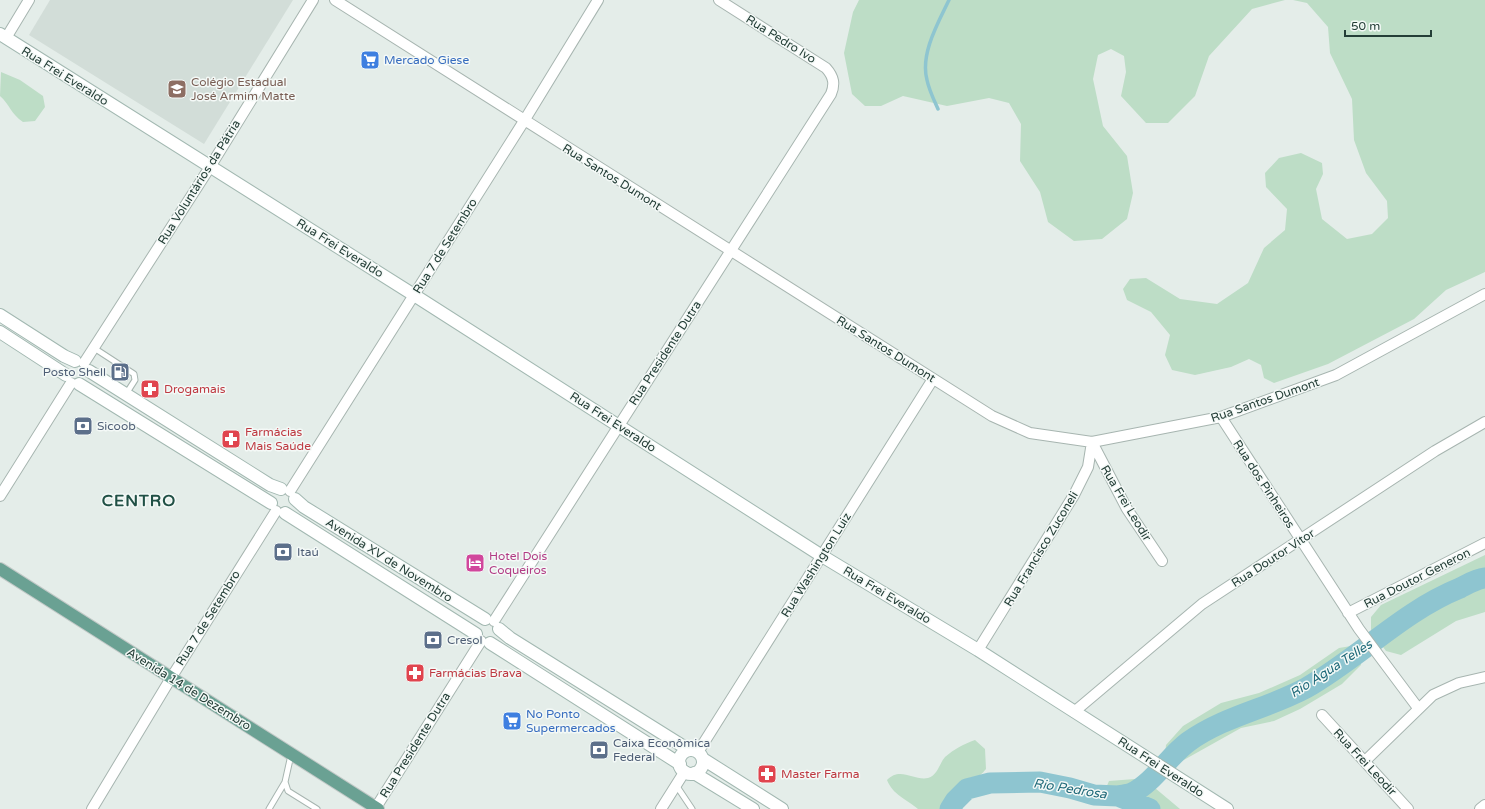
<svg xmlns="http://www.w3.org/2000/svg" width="1485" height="809" viewBox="0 0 1485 809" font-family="'Varela Round',sans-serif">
<rect width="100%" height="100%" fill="#e4ede9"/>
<!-- built -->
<path fill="#d2ddd8" d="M50,0H293L204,144L29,35Z"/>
<!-- green -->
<path fill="#bdddc6" d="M859,0H1285L1252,9L1209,56L1195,96L1168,123H1146L1121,96L1126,72L1124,56L1111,49L1098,55L1093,79L1103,126L1127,156L1133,193L1127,219L1102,239L1074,241L1048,222L1040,192L1020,161L1021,124L1009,103L989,98L947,106L903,96L881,106H865L852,94L844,53L853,12Z
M1293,0H1485V272L1446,290L1414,319L1328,364L1274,383L1264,378L1261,365L1249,359L1231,367L1195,375L1172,370L1165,355L1170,335L1151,312L1127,300L1123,289L1130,279L1146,278L1180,299L1217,304L1248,283L1264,248L1285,230L1287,209L1266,187L1265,173L1279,158L1301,153L1322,163L1323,174L1316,189L1322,219L1347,239L1372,234L1388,218L1387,201L1366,173L1354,140L1352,99L1330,53L1328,27L1307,3Z
M1,72L20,80L43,96L45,107L35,121L23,122C11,114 10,105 0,96Z
M1485,555V612L1456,621L1401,655L1386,651L1371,631V617L1381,605Z
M1351,646L1360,656L1361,665L1342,684L1300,709L1274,721L1241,728L1182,761L1172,760L1165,754L1166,745L1183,726L1221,703L1259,693L1300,675L1339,648Z
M975,740L985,749L986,769C977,780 978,774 967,779C954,785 949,797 944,809H918C905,798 893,795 887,780C900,766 914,781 928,778C938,775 939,764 945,757C954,749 964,744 975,740Z
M1135,779L1155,788L1180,809H1126L1106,788L1109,781Z"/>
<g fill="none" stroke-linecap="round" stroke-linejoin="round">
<!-- stream -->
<path stroke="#8ec5d0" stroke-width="3.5" d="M938,109C934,100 929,90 927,80C920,54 938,23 949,0"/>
<!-- river -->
<path stroke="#8ec5d0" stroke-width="21" d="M1118,796C1122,795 1128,795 1132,793C1153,783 1169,756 1188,742C1224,716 1267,709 1306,688C1359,658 1403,611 1460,588C1468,584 1476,579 1485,578
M950,809L955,801L967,789L990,783L1040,782L1070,788L1094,795L1118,796L1150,809"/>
<!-- lane casing -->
<g stroke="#a7b5b0" stroke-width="7">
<path id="lane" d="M94,348L134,374L135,380L126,394
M291,755L285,782L288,791L317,809
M676,785L692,809
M269,809L285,782"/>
</g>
<!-- street casing -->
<g stroke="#a7b5b0" stroke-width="12">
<path id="street" d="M335,0L992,416L1030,433L1092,442L1221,417L1336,375L1485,294
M6,38L29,0
M84,363L210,167L313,0
M1221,417L1359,629L1418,708
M1092,442L1127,509L1162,561
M290,491L524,121L598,0
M0,496L71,383
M1348,613L1485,543
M494,621L831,94C835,84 834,77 826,68L719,0
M978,650L1074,495L1088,467L1092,442
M1074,712L1202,604L1435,451L1485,422
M1322,715L1408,809
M698,752L933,379
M1365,761L1433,695L1459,683L1485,677
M92,809L171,678L276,511
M375,809L481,641
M661,809L685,771
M1480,809L1485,805"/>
</g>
<!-- secondary casing -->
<g stroke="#a2b8b1" stroke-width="14">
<path id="secondary" d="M0,34L414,295L822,556L978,650L1227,809
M0,315L64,356L75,361
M0,332L66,375
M89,371L270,485L281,489
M79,384L271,503
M295,499L304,507L485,619
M285,513L476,634
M499,629L510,638L689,750
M490,643L680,764
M679 762a12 12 0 1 1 24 0a12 12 0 1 1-24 0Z
M703,759L782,809
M694,773L753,809"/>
</g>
<!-- primary casing -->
<g stroke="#c2c9c7" stroke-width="14">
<path id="primary" d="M0,569L378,809"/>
</g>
<!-- lane -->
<use href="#lane" stroke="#fff" stroke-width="5"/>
<!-- street -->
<use href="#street" stroke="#fff" stroke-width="10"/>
<!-- secondary -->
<use href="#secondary" stroke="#fff" stroke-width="12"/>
<!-- primary -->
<use href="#primary" stroke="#6aa193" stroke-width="12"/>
</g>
<!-- icons -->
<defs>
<g id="supermarket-square" transform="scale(1)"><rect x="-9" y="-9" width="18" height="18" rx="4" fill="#3f7fe0" stroke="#f4f9f7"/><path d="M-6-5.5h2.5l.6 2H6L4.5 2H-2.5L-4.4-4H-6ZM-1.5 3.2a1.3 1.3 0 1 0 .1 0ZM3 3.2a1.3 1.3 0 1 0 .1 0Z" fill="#fff"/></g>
<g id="school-square" transform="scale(1)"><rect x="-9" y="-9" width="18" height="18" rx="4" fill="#8d6e63" stroke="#f4f9f7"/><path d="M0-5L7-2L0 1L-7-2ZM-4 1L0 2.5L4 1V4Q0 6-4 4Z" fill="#fff"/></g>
<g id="fuel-square" transform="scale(1)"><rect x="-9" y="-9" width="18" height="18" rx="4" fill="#5c6f8a" stroke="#f4f9f7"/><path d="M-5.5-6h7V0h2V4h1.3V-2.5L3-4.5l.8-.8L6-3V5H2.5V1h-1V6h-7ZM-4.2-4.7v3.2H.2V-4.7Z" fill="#fff"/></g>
<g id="pharmacy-square" transform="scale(1)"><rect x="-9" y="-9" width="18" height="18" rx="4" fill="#e0444e" stroke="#f4f9f7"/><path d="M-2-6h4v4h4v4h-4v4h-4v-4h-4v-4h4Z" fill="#fff"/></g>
<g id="bank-square" transform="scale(1)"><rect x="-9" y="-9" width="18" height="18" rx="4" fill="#5c6f8a" stroke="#f4f9f7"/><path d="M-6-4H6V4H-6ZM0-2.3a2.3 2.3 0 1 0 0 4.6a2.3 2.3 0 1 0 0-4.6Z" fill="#fff"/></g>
<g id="hotel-square" transform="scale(1)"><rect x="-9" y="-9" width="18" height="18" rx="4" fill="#d1479c" stroke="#f4f9f7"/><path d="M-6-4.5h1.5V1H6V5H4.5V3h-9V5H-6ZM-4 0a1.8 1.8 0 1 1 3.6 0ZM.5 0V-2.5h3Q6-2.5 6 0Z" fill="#fff"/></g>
</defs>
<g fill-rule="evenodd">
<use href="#supermarket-square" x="370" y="60"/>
<use href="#school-square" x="177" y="89"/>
<use href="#fuel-square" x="120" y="372"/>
<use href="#pharmacy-square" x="150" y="389"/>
<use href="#bank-square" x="83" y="426"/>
<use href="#pharmacy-square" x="231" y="439"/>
<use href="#bank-square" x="283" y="552"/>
<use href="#hotel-square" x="475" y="563"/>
<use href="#bank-square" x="433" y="640"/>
<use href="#pharmacy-square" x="415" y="673"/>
<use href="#supermarket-square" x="512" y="721"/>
<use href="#bank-square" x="599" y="750"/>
<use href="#pharmacy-square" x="767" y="774"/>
</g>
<g text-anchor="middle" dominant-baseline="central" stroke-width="3" stroke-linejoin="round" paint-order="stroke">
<!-- street labels -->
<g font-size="12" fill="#243e37" stroke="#f4f9f7">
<text transform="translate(781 39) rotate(32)">Rua Pedro Ivo</text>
<text transform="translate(65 76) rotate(32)">Rua Frei Everaldo</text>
<text transform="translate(612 177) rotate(32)">Rua Santos Dumont</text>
<text transform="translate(199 182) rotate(-58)">Rua Voluntários da Pátria</text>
<text transform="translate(445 246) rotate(-58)">Rua 7 de Setembro</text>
<text transform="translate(340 248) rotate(32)">Rua Frei Everaldo</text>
<text transform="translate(886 349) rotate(32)">Rua Santos Dumont</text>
<text transform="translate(665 353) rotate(-57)">Rua Presidente Dutra</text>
<text transform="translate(1265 400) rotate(-19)">Rua Santos Dumont</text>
<text transform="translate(613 422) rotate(33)">Rua Frei Everaldo</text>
<text transform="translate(1264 484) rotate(57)">Rua dos Pinheiros</text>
<text transform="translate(1126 503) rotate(59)">Rua Frei Leodir</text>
<text transform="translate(1041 549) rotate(-59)">Rua Francisco Zuconeli</text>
<text transform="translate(1273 558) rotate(-33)">Rua Doutor Vitor</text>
<text transform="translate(389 560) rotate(32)">Avenida XV de Novembro</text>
<text transform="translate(816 565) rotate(-58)">Rua Washington Luiz</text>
<text transform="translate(1417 578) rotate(-27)">Rua Doutor Generon</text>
<text transform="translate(887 595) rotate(31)">Rua Frei Everaldo</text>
<text transform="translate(208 618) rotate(-58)">Rua 7 de Setembro</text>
<text transform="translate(189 689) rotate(32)">Avenida 14 de Dezembro</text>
<text transform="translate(415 745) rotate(-58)">Rua Presidente Dutra</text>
<text transform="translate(1365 762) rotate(47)">Rua Frei Leodir</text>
<text transform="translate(1161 767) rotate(33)">Rua Frei Everaldo</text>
</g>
<!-- shop labels -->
<g font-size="12" fill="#366cbe" stroke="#f4f9f7" text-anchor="start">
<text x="384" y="60">Mercado Giese</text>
<text x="526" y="714">No Ponto<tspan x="526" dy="14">Supermercados</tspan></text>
</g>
<!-- education labels -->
<g font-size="12" fill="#785e54" stroke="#f4f9f7" text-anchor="start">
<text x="191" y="82">Colégio Estadual<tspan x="191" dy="14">José Armim Matte</tspan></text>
</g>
<!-- service labels -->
<g font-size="12" fill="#4e5e75" stroke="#f4f9f7" text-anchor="start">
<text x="106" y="372" text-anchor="end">Posto Shell</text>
<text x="97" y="426">Sicoob</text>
<text x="297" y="552">Itaú</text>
<text x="447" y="640">Cresol</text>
<text x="613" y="743">Caixa Econômica<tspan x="613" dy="14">Federal</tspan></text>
</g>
<!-- health labels -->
<g font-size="12" fill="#be3a42" stroke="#f4f9f7" text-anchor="start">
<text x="164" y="389">Drogamais</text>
<text x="245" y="432">Farmácias<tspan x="245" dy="14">Mais Saúde</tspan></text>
<text x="429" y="673">Farmácias Brava</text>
<text x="781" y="774">Master Farma</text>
</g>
<!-- hotel labels -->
<g font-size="12" fill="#b23c85" stroke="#f4f9f7" text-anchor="start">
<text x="489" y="556">Hotel Dois<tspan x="489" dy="14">Coqueiros</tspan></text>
</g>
<!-- water labels -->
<g font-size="13" font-style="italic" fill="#1f6979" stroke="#f4f9f7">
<text transform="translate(1331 669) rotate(-33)">Rio Água Telles</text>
<text transform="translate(1070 789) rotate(9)">Rio Pedrosa</text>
</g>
<!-- district labels -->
<g font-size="16" font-weight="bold" letter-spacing="1" fill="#205045" stroke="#f4f9f7">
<text x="139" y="501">CENTRO</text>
</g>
</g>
<!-- scale -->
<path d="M1345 30v6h86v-6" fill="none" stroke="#243e37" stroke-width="2"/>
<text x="1351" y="30" font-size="12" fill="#243e37" stroke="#f4f9f7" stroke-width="3" paint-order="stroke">50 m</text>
</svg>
